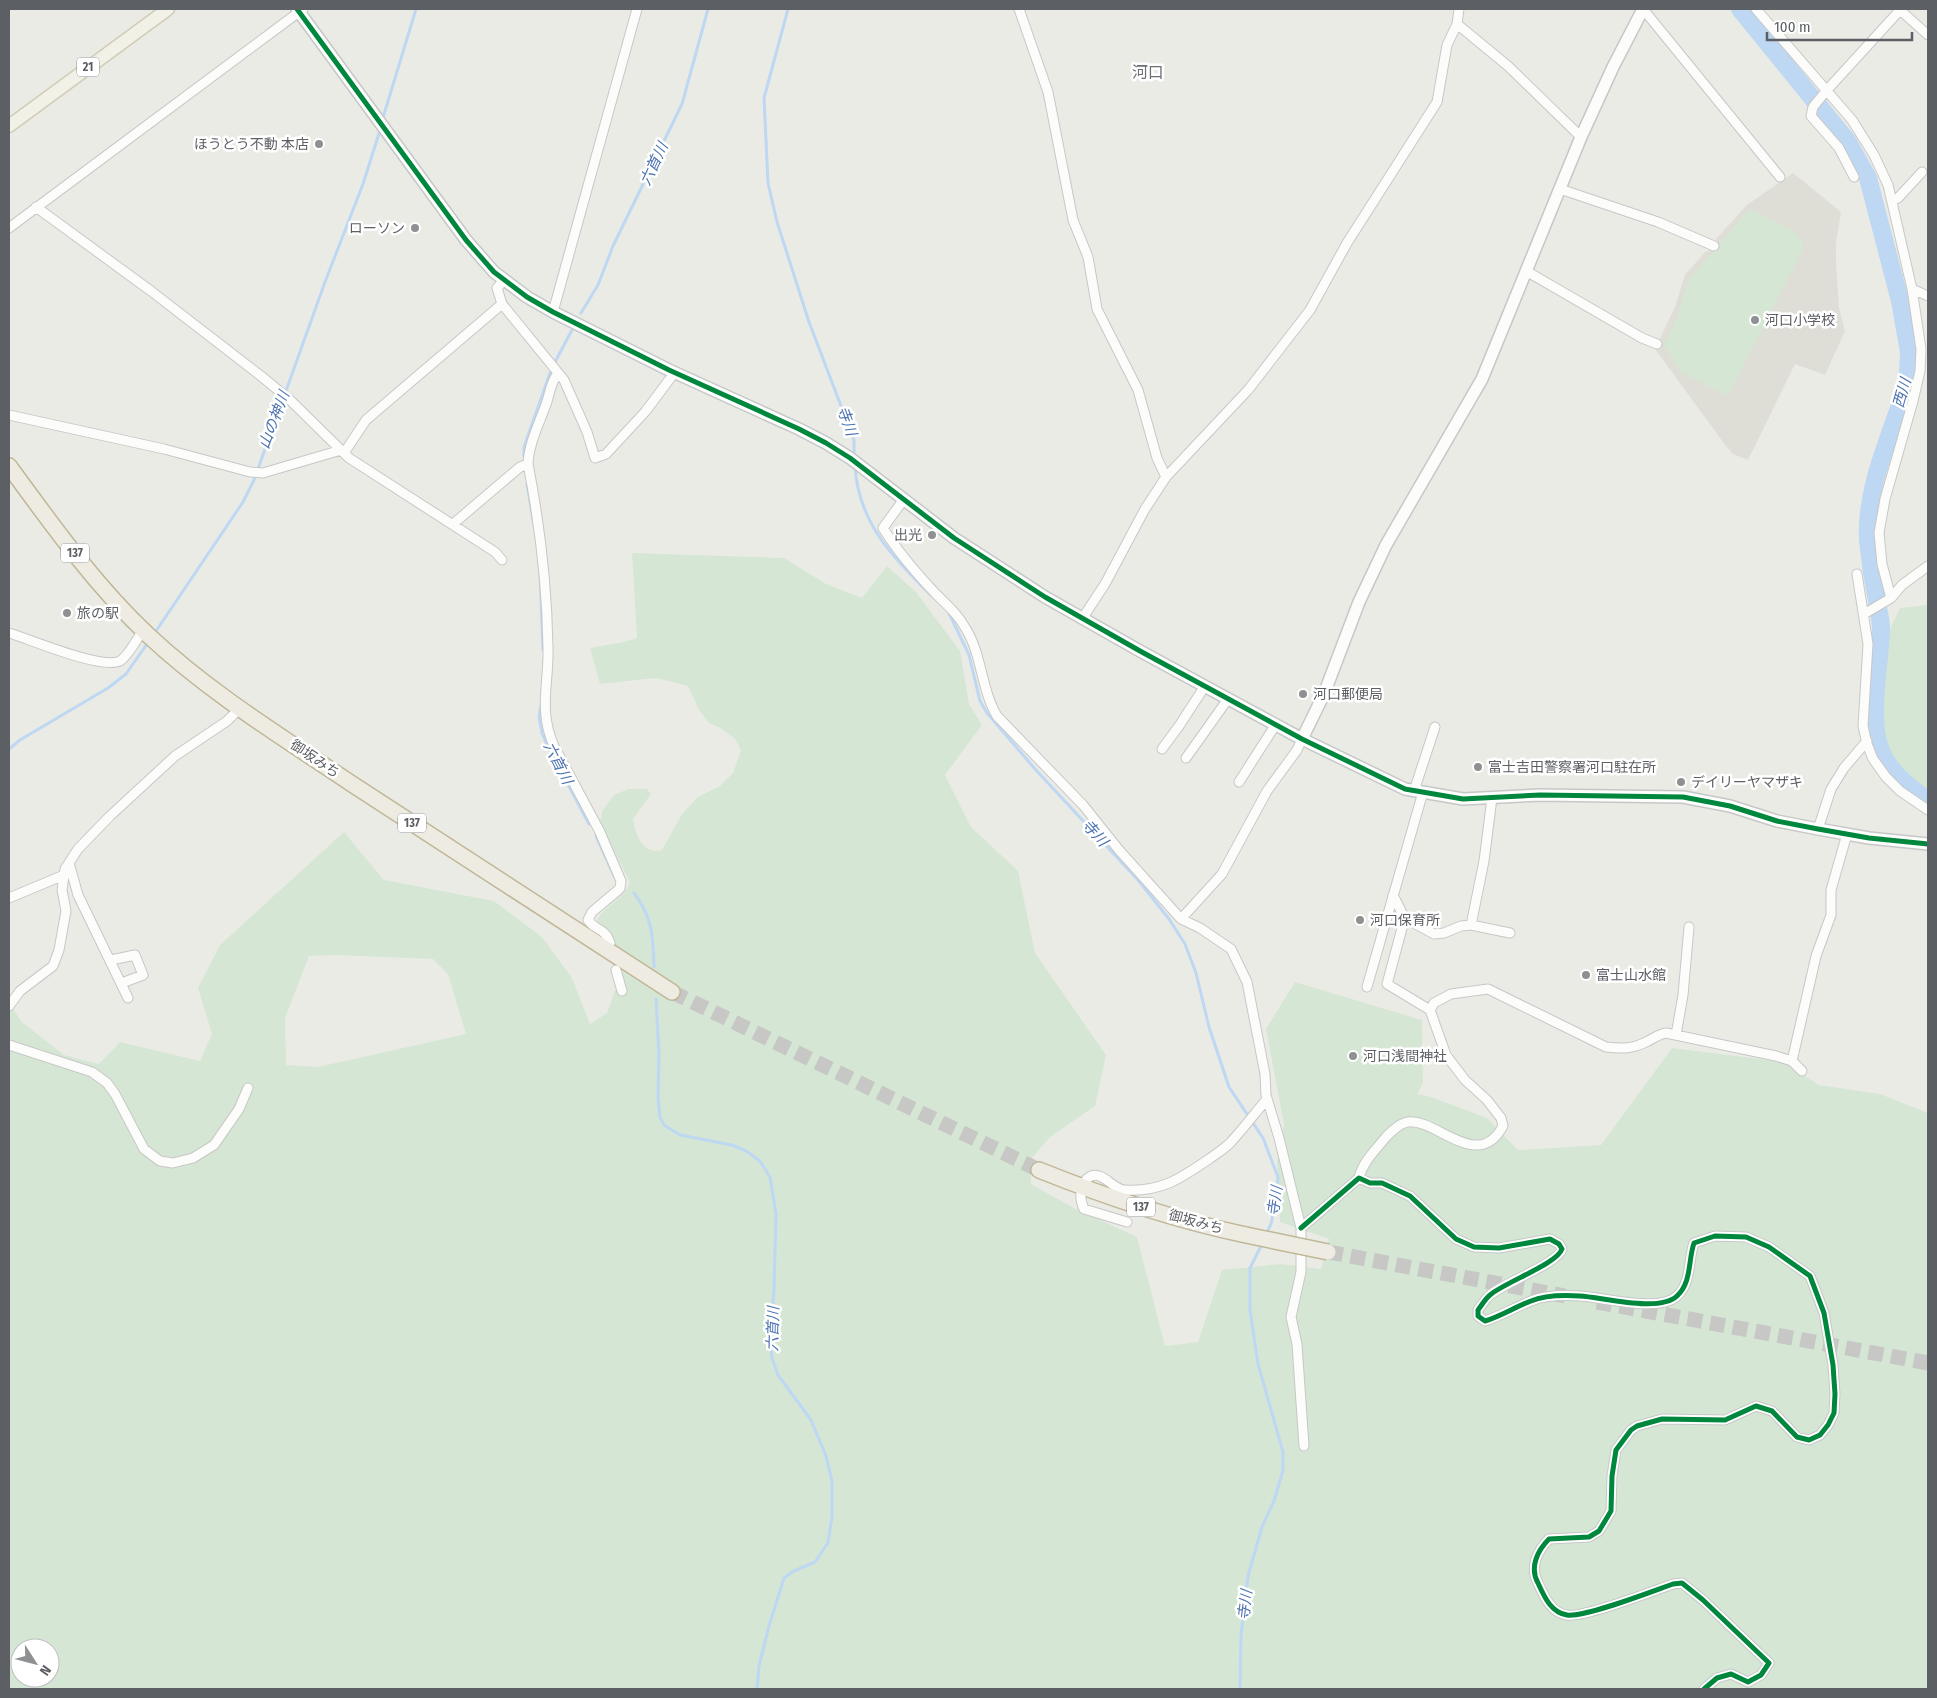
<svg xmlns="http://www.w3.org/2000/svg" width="1937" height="1698" viewBox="0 0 1937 1698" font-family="'Fira Sans Condensed','Noto Sans JP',sans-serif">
<rect width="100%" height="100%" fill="#ebebe6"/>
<!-- education -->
<path fill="#deddd6" d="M1793,173L1841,212L1836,243V263L1839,308L1845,331L1825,375L1795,364L1748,460L1733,454L1726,446L1655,349L1675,307L1685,275L1705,252L1712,250L1717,243L1716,239L1747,205Z"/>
<!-- green -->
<path fill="#d5e7d4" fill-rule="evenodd" d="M1750,209L1794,232L1803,242V249L1729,394L1725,395L1681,372L1664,345L1679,314L1683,296L1690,278Z
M632,553L784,558L826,584L862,598L887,566L916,592L960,651L969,704L982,725L945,775L971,827L1018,871L1035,953L1106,1055L1095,1106L1050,1137L1031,1159V1184L1074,1208L1137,1237L1165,1346L1198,1342L1222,1270L1281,1264L1321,1269L1329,1239L1280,1222L1277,1161L1284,1124L1266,1029L1295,982L1422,1020L1423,1083L1417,1094L1428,1096L1487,1118L1518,1150L1601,1145L1672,1048L1783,1062L1819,1085L1880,1094L1928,1113V1689H9V1004L22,1022L64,1055L99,1064L120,1042L200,1061L212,1034L198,988L220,945L344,832L384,880L494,901L542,937L572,978L590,1024L607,1013L622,971L668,999L676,984L615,945L610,931L597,920C606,904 623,900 630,882L600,824L602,811L614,795L628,789H647L651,794L633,819C635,834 643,855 662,850L682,814L698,797L720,786L733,773L741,750L735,739L722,729L709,723L699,710L688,686L656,678L600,684L590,648L624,642L637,638ZM334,955L433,959L448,974L466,1034L318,1067L286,1065L285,1018L309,956ZM20,1648H50V1678H20Z
M1928,605V792L1910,785L1873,744L1871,674L1878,654L1900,608Z"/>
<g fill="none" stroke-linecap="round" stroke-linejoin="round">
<!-- stream -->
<path stroke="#bed7f2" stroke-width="3" d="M788,9L764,98L768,183L777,222L809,322L854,440V458
M382,121L416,9
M581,313L598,285L613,246L682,104L708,9
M555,362L572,330
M524,456V447L550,373
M855,466C858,522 893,558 931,595
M527,484L534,525
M540,571L543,650
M948,611L969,655L980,701L987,713L1035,769L1138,880L1169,919L1185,944L1196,973L1209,1027L1229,1087L1263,1138L1278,1177L1276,1200L1271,1224L1266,1234
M154,634L243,502L254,480L325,282L363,184L381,127
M542,700L539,717L542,733L548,747L589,824
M9,749L20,740L108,688L126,674L149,641
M596,836L614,876
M634,893C653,918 653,937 654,967
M656,999L659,1053L658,1098L660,1117L664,1125L680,1135L732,1145L746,1151L760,1161L770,1177L776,1214L774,1289L770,1342L772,1358L778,1375L811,1420L826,1456L832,1481V1517L828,1543L815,1562L792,1572L784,1578L769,1626L759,1666L757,1689
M1240,1689L1241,1635L1248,1576L1262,1527L1274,1501L1283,1470V1452L1258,1364L1250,1310V1268L1263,1242"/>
<!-- river -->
<path stroke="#bed7f2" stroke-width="18" d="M1740,9L1848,142L1868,178L1900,301L1909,352L1908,374L1905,391C1889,439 1865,490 1868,541C1870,561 1873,581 1877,601C1878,610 1881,619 1881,627C1881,663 1866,723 1883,755C1892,774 1911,789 1928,800"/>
<!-- highway-tunnel -->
<path stroke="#c7c8c5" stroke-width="15" stroke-dasharray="15 8" stroke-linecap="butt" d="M672,992L1039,1170
M1328,1252L1565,1296
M1597,1302L1928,1363"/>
<!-- street casing -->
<g stroke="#c7c7c7" stroke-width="11">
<path id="street" d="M1019,9L1048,92L1073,220L1088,257L1097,309L1138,390L1157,458L1166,477
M1643,9L1780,177
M1756,9L1852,120L1874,155L1888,185L1912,289L1921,349L1920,371L1913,401L1885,499L1879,533L1882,564L1891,598
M1900,10L1928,35
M1457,24L1508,66L1581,137
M1854,177L1839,148L1811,116L1813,107L1827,90L1901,9
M1560,189L1658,222L1714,246
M1892,201L1898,198L1922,172
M36,207L151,291L261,376L290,400L349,458L495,552L502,560
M9,228L303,9
M1526,271L1642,338L1657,344
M504,280L497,288L502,304L564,380L587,432L595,458L606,454L645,412L675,372
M1912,289L1928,296
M553,312L637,9
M558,373C550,383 550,395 545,407C538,426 529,444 528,464C540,525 547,586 548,648C549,684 538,710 554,746L599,830L621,881L620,888L617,891L592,912L588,920C595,931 605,927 610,943
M9,415L164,449L250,472L263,473L341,450
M344,453L366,420L502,304
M904,499L883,528C898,552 916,573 936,594C947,605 958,614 966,629C982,655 981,689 997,716L1083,805L1119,850L1181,919L1200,928L1231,949L1247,982L1265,1074L1266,1095L1279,1138L1301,1228V1272L1291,1317L1297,1344L1304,1446
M453,524L520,467L528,464
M1857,574L1868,644L1863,726L1867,744L1873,759L1886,777L1900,791L1928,810
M1864,614L1891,598L1902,585L1928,566
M1082,619L1105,584L1145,509L1166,477L1248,390L1310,310L1347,243L1437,102L1447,45L1457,24L1459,9
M9,633C30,639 101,670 120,661C129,655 137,639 143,630
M1162,749L1179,726L1205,686
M1186,758L1228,699
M1239,782L1276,724
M1414,791L1435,727
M1818,829L1831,789L1844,768L1867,741
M69,863L78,895L128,998
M1393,895L1403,915L1410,921L1434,934L1444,933L1461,926L1471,925L1510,933
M9,898L64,875
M1181,919L1222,874L1267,791L1297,750L1302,739
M1471,925L1484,861L1492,798
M111,960L135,955L143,975L122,983
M616,970L622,991
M1367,987L1423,792
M9,1006L20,991L53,966L59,950L66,911L62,890L65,869L78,849L110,816L175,756L227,721L239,709
M1430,1010L1434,1003L1451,994L1488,989L1606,1047C1622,1049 1633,1049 1648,1041C1654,1038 1659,1034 1666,1033L1776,1056L1792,1061L1802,1071
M1676,1035L1683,995L1689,927
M9,1045L92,1072L107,1083L115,1094L144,1149L160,1161L173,1163L193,1158L214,1145L239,1109L248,1088
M1792,1061L1816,956L1831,915V890L1847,834
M1359,1178C1362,1164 1372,1154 1381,1143C1386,1136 1399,1123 1408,1122C1436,1118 1478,1173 1503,1126L1501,1118L1487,1100L1465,1080L1446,1055L1430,1010L1387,984L1405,917
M1127,1222L1084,1209C1079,1199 1079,1182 1091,1176C1103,1171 1113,1190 1125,1190C1161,1192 1180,1179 1209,1159C1216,1154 1224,1149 1230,1143C1243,1129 1255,1113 1267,1099
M1301,1228L1359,1178L1370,1183H1382L1410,1196L1456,1239L1474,1247L1499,1248L1550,1239L1559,1244L1562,1249C1557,1264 1505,1282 1490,1295C1485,1299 1482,1305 1478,1310V1316L1485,1321C1501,1316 1515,1307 1531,1301C1545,1295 1564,1295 1580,1296C1602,1297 1659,1313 1677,1296C1692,1282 1688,1260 1694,1243L1715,1236L1746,1237L1769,1247L1810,1276L1824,1313L1833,1365L1835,1394L1834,1413L1828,1425L1820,1435L1809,1440L1797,1437L1772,1411L1756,1406L1725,1420L1662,1419L1637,1426L1631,1430L1616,1450L1612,1476L1611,1511L1599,1531L1589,1537L1549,1539C1538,1550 1529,1567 1538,1583C1544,1596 1551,1613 1567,1615C1584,1618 1653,1591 1673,1584L1682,1583L1703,1600L1769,1663L1761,1675L1748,1682L1731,1674L1717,1678L1704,1689"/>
</g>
<!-- secondary casing -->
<g stroke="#c6c7c7" stroke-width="14">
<path id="secondary" d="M297,9L466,240L494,272L527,297L553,312L669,370L799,429L826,443L850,458L954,538L1045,597L1140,651L1302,739L1405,789L1463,799L1540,795L1683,797L1730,806L1777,821L1818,829L1869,838L1928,844
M1302,739L1324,694L1359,602L1386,545L1482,379L1581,137L1613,67L1643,9"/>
</g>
<!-- primary casing -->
<g stroke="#d1ccb6" stroke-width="15">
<path id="primary" d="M9,126L168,9"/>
</g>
<!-- highway casing -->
<g stroke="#c0b797" stroke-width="18">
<path id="highway" d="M9,466C52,525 95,585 148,635C210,693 282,737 352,784C458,854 565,923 672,992
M1039,1170C1106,1197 1175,1220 1246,1235"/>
</g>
<!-- street -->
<use href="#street" stroke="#fcfcfb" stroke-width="9"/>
<!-- secondary -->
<use href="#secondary" stroke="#fcfcfb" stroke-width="11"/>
<!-- primary -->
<use href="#primary" stroke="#f2f1e8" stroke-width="12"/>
<!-- highway -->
<use href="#highway" stroke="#eeece2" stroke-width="15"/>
<!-- highway-bridge casing -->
<g stroke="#c0b797" stroke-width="18" stroke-linecap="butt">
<path id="highway-bridge" d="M1246,1235L1328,1252"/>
</g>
<!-- highway-bridge -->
<use href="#highway-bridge" stroke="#eeece2" stroke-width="15"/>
<!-- cycleway casing -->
<g stroke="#fff" stroke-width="8">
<path id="cycleway" d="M297,9L466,240L494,272L527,297L553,312L669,370L799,429L826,443L850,458L954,538L1045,597L1140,651L1302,739L1405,789L1463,799L1540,795L1683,797L1730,806L1777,821L1818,829L1869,838L1928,844
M1301,1228L1359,1178L1370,1183H1382L1410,1196L1456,1239L1474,1247L1499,1248L1550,1239L1559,1244L1562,1249C1557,1264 1505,1282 1490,1295C1485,1299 1482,1305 1478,1310V1316L1485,1321C1501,1316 1515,1307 1531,1301C1545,1295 1564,1295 1580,1296C1602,1297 1659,1313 1677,1296C1692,1282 1688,1260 1694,1243L1715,1236L1746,1237L1769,1247L1810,1276L1824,1313L1833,1365L1835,1394L1834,1413L1828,1425L1820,1435L1809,1440L1797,1437L1772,1411L1756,1406L1725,1420L1662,1419L1637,1426L1631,1430L1616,1450L1612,1476L1611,1511L1599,1531L1589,1537L1549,1539C1538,1550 1529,1567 1538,1583C1544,1596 1551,1613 1567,1615C1584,1618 1653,1591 1673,1584L1682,1583L1703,1600L1769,1663L1761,1675L1748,1682L1731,1674L1717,1678L1704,1689"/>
</g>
<!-- cycleway -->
<use href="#cycleway" stroke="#00873e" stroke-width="5"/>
</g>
<!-- markers -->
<g fill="#8e9091" stroke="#fff" stroke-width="2">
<circle cx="319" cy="144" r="5"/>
<circle cx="415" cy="228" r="5"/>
<circle cx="1755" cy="320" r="5"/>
<circle cx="932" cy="535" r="5"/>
<circle cx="67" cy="613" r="5"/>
<circle cx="1303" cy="694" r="5"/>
<circle cx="1478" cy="767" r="5"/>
<circle cx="1681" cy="782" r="5"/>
<circle cx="1360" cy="920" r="5"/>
<circle cx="1586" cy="975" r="5"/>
<circle cx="1353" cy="1056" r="5"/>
</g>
<g text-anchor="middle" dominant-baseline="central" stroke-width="5" stroke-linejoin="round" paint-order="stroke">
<!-- shield labels -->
<g fill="#fff" stroke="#8d8f92" stroke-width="1">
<rect x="77" y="57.5" width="22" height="19" rx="4"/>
<rect x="61" y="543.5" width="28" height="19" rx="4"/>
<rect x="398" y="813.5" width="28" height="19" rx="4"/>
<rect x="1127" y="1197.5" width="28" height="19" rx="4"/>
</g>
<g font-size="12" font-weight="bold" fill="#5c5f63">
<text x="88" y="67">21</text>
<text x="75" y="553">137</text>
<text x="412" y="823">137</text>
<text x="1141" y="1207">137</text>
</g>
<!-- poi labels -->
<g font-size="14" fill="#5c5f63" stroke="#fff" text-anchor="start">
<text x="309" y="144" text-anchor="end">ほうとう不動 本店</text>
<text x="405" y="228" text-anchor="end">ローソン</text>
<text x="1765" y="320">河口小学校</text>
<text x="922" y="535" text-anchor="end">出光</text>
<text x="77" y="613">旅の駅</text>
<text x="1313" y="694">河口郵便局</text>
<text x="1488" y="767">富士吉田警察署河口駐在所</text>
<text x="1691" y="782">デイリーヤマザキ</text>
<text x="1370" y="920">河口保育所</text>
<text x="1596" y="975">富士山水館</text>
<text x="1363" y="1056">河口浅間神社</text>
</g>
<!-- street labels -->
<g font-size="14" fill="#5c5f63" stroke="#fff">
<text transform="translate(315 759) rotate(34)">御坂みち</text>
<text transform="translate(1196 1222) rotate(15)">御坂みち</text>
</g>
<!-- water labels -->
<g font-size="15" font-style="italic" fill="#4c73b0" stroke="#fff">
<text transform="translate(654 164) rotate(-65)">六首川</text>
<text transform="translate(1902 393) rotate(-74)">西川</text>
<text transform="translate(274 420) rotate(-69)">山の神川</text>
<text transform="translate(847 421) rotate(70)">寺川</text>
<text transform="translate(558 763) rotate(63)">六首川</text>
<text transform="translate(1095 833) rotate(48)">寺川</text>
<text transform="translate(1275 1201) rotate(-82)">寺川</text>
<text transform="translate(773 1329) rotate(-89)">六首川</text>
<text transform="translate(1245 1605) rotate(-83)">寺川</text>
</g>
<!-- quarter labels -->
<g font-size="16" fill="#6d7075" stroke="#fff">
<text x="1148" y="72">河口</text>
</g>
</g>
<!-- border -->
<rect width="1937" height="1698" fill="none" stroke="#5c5f63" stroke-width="20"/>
<!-- north arrow -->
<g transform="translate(35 1663) rotate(126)"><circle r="24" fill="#ffffff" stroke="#bebfc1"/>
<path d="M0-4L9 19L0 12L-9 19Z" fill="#8e9091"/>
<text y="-8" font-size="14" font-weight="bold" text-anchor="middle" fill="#5c5f63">N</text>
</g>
<!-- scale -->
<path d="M1767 32v8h145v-8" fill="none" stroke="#5c5f63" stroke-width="2.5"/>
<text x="1774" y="32" font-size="15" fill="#5c5f63" stroke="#ffffff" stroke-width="4" paint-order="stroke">100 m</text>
</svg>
